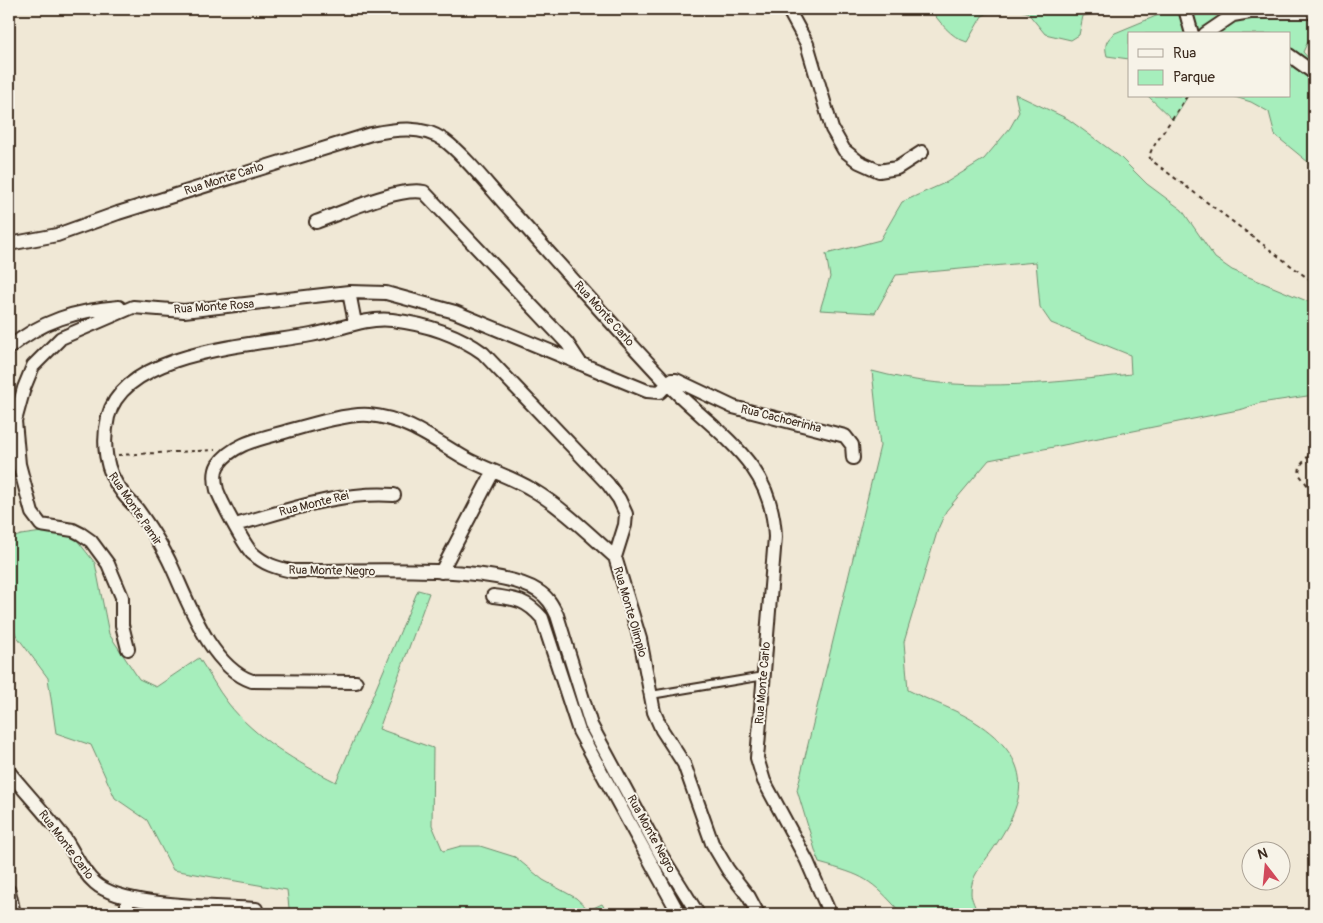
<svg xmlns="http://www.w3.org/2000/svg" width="1323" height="923" viewBox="0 0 1323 923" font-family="Pangolin,sans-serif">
<rect width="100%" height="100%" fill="#f0e8d6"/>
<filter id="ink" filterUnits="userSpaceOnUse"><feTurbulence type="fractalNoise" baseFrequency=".02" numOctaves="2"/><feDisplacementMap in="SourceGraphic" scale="10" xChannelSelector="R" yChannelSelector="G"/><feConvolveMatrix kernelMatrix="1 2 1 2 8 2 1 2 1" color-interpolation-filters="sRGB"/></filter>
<g filter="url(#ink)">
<!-- green -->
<path fill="#a6eebc" stroke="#708c6d" d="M930,9H997L982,16L967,42C950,37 940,22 930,9Z
M1015,9H1112L1083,16L1079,35L1071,40L1045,34L1027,12Z
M1167,9H1314V29L1303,52L1314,64V167L1275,135L1269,112L1251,102L1232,96H1289V34H1129V59L1107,56C1104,45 1106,40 1115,33L1168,11Z
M1015,94L1068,119L1120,157L1147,184L1182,210L1215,258L1232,270L1314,304V395L1260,403L1243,409L989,460L946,511L938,529L904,642L908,690C931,702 959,710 980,725C1037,765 1025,803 991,852C983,864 970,877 971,893C971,899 976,908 978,914H902C870,878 865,876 819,863L797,790L880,446L872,371C956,394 1045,384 1131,374L1130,355L1051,323L1040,307L1036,262L896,275L875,313L820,310L830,277L826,254L880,240L902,202L947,182L984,159L1010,128L1019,112Z
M1148,96H1188L1173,120Z
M56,530L73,535L95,563L109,634L139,679L156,687L199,658C209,673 217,689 228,703C255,738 298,763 336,782L418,590L429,593L379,729L433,748L432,825L443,851L461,846H480L515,857L543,880L576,898L589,910L602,904L608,914H287L289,908L287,890L173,870L147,820L115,798L91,745L56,733L48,678L16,635L9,616V539L21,535Z"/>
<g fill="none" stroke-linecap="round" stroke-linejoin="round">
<!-- service casing -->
<g stroke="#3b2a1e" stroke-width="10">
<path id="service" d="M651,695L764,676"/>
</g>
<!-- minor casing -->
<g stroke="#3b2a1e" stroke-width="16">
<path id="minor" d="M788,9L807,44L832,129L844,150L859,162L879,171L897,168L922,152
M1185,9L1192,34
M1205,34L1233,15L1250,12H1314
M1289,55L1314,73
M316,222C344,212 397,187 424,192L567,343L581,364
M9,244L57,235L118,213L371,134C395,129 422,125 444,140C467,157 494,193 514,214C565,270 614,327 666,382C693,411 729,435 752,467C767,488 774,511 775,537L757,758L764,781L807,861L830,914
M349,292L355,323
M9,348C41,321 77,310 119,307
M235,525C287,511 339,491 394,495
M615,557C589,534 563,508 533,490C512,477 487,470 465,458C434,440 406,418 369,415C347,413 303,427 281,433C259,439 232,444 218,465C214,472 215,482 217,490C221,501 244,545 252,553C264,564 276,568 292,571C349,572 493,562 538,591C548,597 552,605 557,615L591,725L661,855L698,914
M441,572L493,472
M493,596C517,599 526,600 542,618L579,731L679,914
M128,649L122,625V597L108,564L91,541L81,534L73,530L41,525L32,513L19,464L15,421L24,388L33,366L61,338L133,307L184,311L349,292L386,293L455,312L647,391L660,392L671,380H676L733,407L845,436L852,445L853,458
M356,682L252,681C211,667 189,604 172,567C163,547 150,527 137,509C132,503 126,498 122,492C105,471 102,443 108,417C125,350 256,345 311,335C339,330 364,317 392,320C425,324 457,334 483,353L608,484L619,499L626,514L625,525L615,557L640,639L654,712L662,730L684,764L712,843L728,870L749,897L758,914
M9,772C27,794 46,814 63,836C74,851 81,871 95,883C123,908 217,906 256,909
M9,891L14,914
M127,898V914"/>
</g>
<!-- path -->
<path stroke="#3b2a1e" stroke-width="2" stroke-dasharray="4 4" stroke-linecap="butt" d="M1187,96L1152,149L1149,156L1151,160L1314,283
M1314,449L1300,466L1299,474L1314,494
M118,455L215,450"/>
<!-- service -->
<use href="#service" stroke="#f7f3e8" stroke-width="6"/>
<!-- minor -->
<use href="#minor" stroke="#f7f3e8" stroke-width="12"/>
</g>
</g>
<g text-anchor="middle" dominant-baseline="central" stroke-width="4" stroke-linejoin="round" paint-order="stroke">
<!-- street labels -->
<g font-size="12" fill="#3b2a1e" stroke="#f7f3e8">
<text transform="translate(224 179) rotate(-18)">Rua Monte Carlo</text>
<text transform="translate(214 307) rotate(-4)">Rua Monte Rosa</text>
<text transform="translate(604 314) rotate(48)">Rua Monte Carlo</text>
<text transform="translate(781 419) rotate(14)">Rua Cachoerinha</text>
<text transform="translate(314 504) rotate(-14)">Rua Monte Rei</text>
<text transform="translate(135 509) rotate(56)">Rua Monte Pamir</text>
<text transform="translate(332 571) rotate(1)">Rua Monte Negro</text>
<text transform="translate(630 612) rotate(74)">Rua Monte Olimpio</text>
<text transform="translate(763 683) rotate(-85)">Rua Monte Carlo</text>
<text transform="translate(651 834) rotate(61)">Rua Monte Negro</text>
<text transform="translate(66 845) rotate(53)">Rua Monte Carlo</text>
</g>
</g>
<!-- margin -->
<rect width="1323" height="923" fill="none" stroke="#f7f3e8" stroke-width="30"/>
<rect x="15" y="15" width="1293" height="893" fill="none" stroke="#3b2a1e" stroke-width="2" filter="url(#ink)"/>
<!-- legend -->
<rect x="1128" y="32" width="162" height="65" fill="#f7f3e8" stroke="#aca397"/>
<rect x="1138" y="49" width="25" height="8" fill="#f7f3e8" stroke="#aca397"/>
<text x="1173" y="58" font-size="15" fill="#3b2a1e">Rua</text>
<rect x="1138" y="70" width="25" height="15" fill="#a6eebc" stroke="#aca397"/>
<text x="1173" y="82" font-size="15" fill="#3b2a1e">Parque</text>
<!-- north arrow -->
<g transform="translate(1266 866) rotate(344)"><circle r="24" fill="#f7f3e8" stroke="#aca397"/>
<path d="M0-4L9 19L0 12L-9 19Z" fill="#d1495b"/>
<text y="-8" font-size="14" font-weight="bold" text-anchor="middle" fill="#3b2a1e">N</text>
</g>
</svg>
